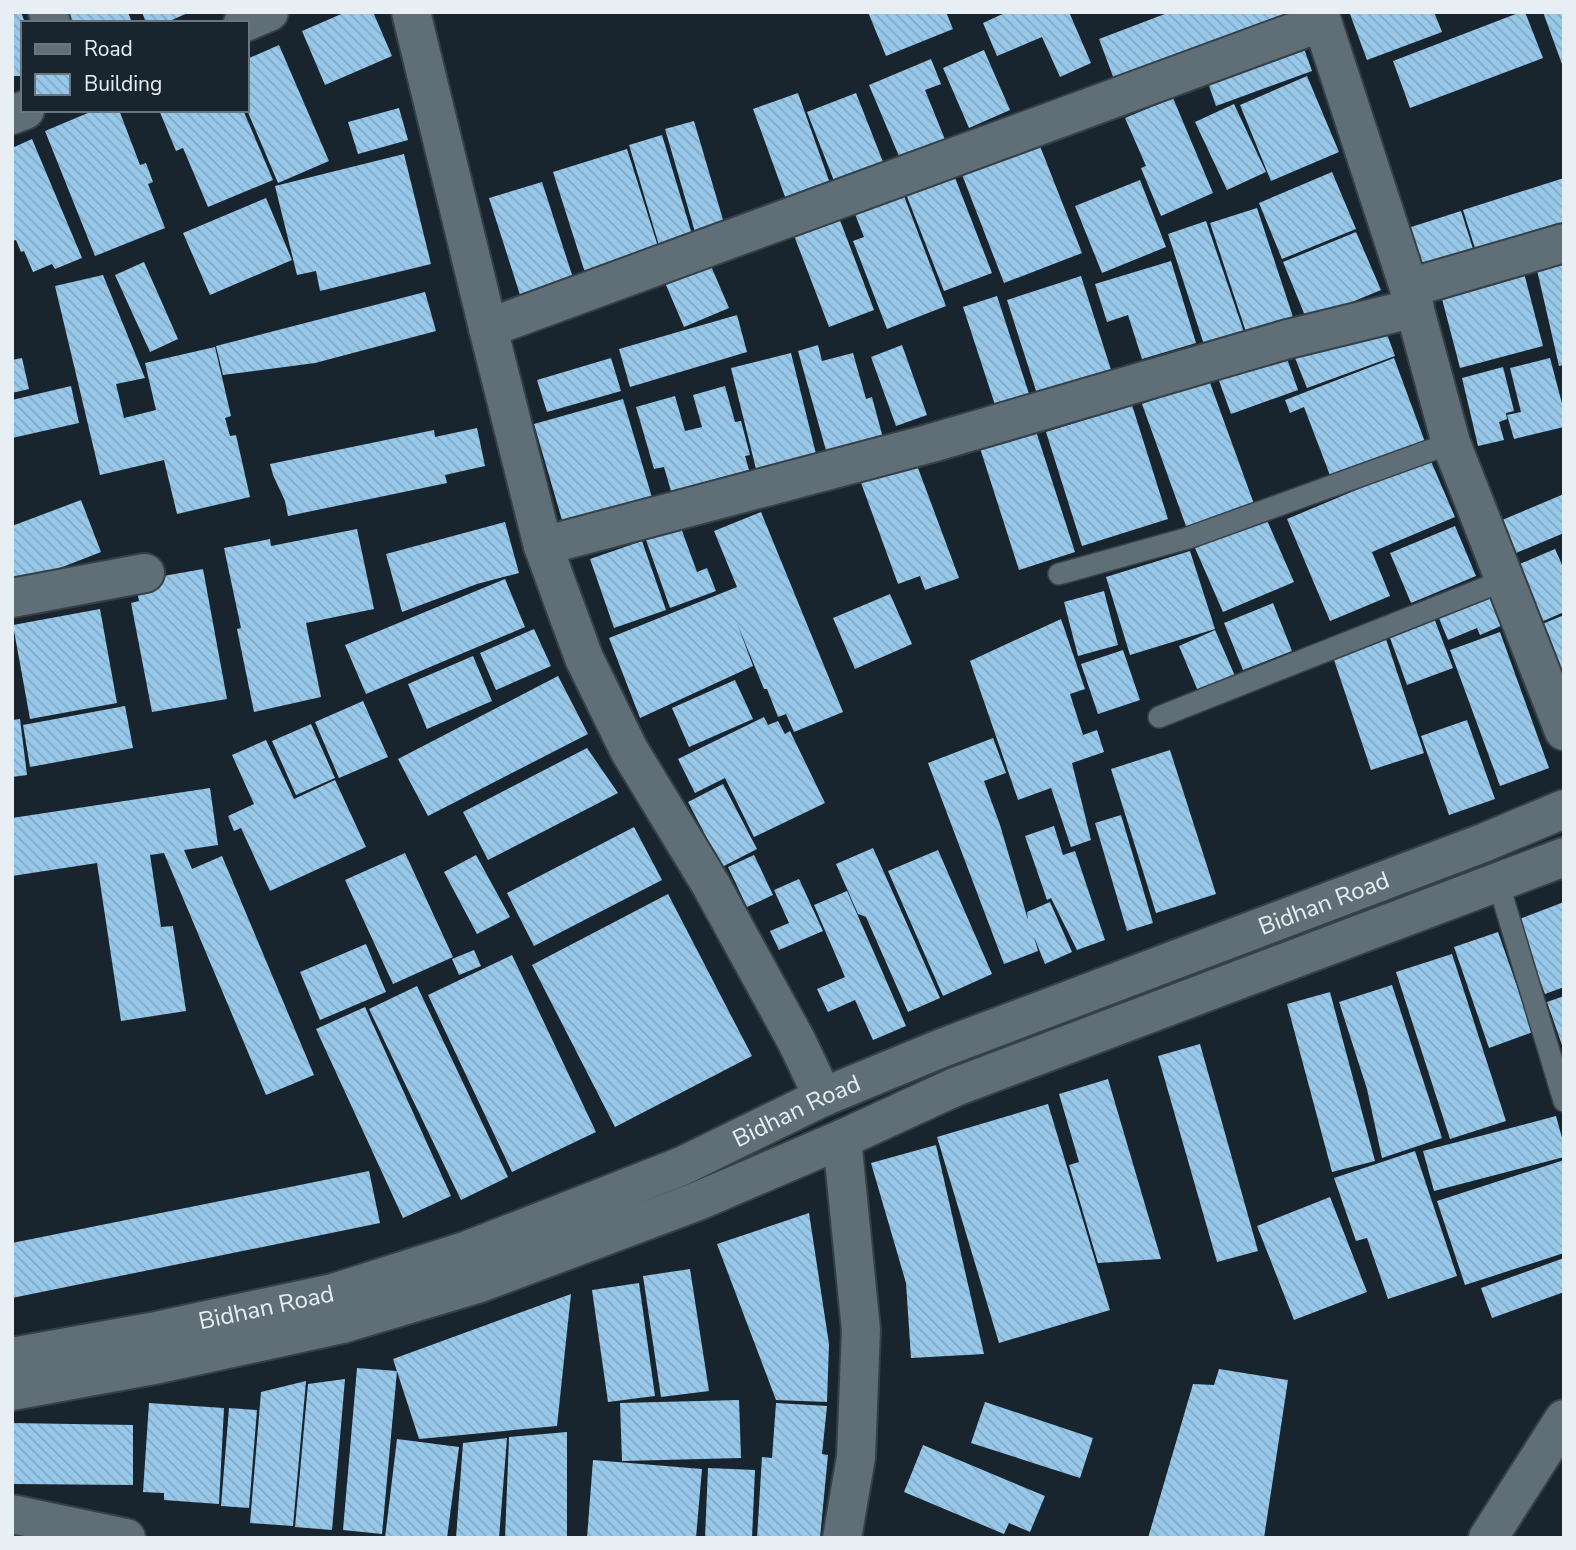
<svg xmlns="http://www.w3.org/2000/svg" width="1576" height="1550" viewBox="0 0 1576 1550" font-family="'Nunito Sans',sans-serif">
<defs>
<pattern id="building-back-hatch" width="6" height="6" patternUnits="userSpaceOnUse" patternTransform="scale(1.75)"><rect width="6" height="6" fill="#97c8ea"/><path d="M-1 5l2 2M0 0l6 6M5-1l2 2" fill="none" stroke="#82a8c2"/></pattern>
</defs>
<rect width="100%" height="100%" fill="#19252e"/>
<!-- building -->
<path fill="url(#building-back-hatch)" d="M12,12H21L25,23H23V75L21,76H12Z
M62,12H128L132,23H66Z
M142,12H190L165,23H146Z
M346,12H373L392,56L325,85L302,31Z
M868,12H946L953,29L886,56Z
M1007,12H1069L1091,63L1060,77L1042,37L997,56L983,23Z
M1170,12H1282L1284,18L1115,82L1099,39Z
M1355,12H1434L1442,32L1367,60L1350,14Z
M1521,12H1525L1543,58L1410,108L1393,61Z
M1543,12H1564V67H1563Z
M1302,43L1312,71L1216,106L1206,77Z
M279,45L329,161L278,183L247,110V59Z
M984,50L1010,110L969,128L943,68Z
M931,59L941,84L925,90L946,142L901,161L869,85Z
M1307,76L1339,152L1271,181L1240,105Z
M798,93L832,189L788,205L753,109Z
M856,93L885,167L836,186L807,112Z
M1173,98L1213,193L1161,216L1141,168L1146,166L1125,118Z
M1234,104L1266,172L1227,190L1195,122Z
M399,108L408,140L358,154L348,122Z
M95,110H119L140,165L146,163L153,182L148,184L165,228L95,256L45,131Z
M159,110H243L273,180L208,207L183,148L176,151Z
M694,121L726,230L697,239L665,129Z
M662,135L694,241L661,252L629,145Z
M32,139L82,258L55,269L52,264L33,272L24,251L21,252L16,240L12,241V148Z
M1038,141L1082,253L1004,283L961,172Z
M627,149L661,256L587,279L553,172Z
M404,154L431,264L320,291L316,271L297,275L275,186Z
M952,170L992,273L944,291L904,189Z
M1332,172L1356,229L1282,259L1259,203Z
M1564,178V231L1478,258L1463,210Z
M1140,180L1166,247L1102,273L1075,206Z
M542,182L574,281L521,298L489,198Z
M904,196L946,306L887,329L853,241L864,237L855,214Z
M266,198L292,260L210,295L183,233Z
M1257,208L1296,326L1249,341L1210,223Z
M1461,211L1476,258L1423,275L1408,228Z
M838,215L874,310L829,327L793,233Z
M1206,221L1247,341L1207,354L1168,234Z
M1356,232L1381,290L1328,312L1308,323L1283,262Z
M708,259L729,308L684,327L663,278Z
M1171,261L1196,343L1142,359L1128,315L1107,322L1095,284Z
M144,262L178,339L150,352L115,275Z
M1564,264V365L1559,366L1537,270Z
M1524,273L1543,346L1460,368L1441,295Z
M103,275L145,378L116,384L124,418L156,410L145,363L215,347L231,416L225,418L230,436L236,435L250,497L177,514L164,460L100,475L55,286Z
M1081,276L1112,373L1038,397L1007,300Z
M425,292L436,331L315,363L223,375L216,346Z
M997,296L1031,400L997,411L963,307Z
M737,315L747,352L630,387L619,349Z
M1384,326L1395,356L1307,388L1295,358Z
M818,345L822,361L853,353L866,399L872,397L883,438L827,454L798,351Z
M902,345L927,415L896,426L871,357Z
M791,353L816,454L756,469L731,368Z
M1285,353L1298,390L1231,414L1218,378Z
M22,358L29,389L12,393V360Z
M611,358L621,391L547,412L537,380Z
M1394,358L1425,442L1331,478L1304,407L1290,413L1285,400Z
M1550,358L1564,411V427L1514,439L1507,415L1521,412L1510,368Z
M1503,367L1514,411L1506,413L1507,419L1499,422L1504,440L1478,446L1462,378Z
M1209,380L1254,504L1187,529L1142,404Z
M71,386L79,423L12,438V400Z
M725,386L735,422L741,421L750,455L745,456L749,470L671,491L664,467L654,469L636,407L675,396L685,431L702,427L693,395Z
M623,399L653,501L564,527L534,424Z
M1132,405L1168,519L1082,546L1046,432Z
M477,428L485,466L445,475L447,483L288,516L285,501L273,475L270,464L434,430L435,437Z
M1035,428L1075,552L1019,570L979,445Z
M1430,459L1455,517L1372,552L1390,596L1330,621L1287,519Z
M915,460L959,578L925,590L920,576L898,584L860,480Z
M1564,494V533L1516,553L1502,520Z
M81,500L101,552L29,580L12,593V526Z
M761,512L843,712L794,732L786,714L778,717L767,689H764L737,623L753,666L640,718L609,638L737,587L714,531Z
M1266,518L1294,582L1223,612L1195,548Z
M505,522L519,573L477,584L402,612L386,554Z
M1455,526L1476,576L1411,603L1390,553Z
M681,528L697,572L707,568L716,591L670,608L646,540Z
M357,529L374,609L306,623L321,697L254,712L237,629L241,628L224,548L270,539L271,546Z
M642,541L666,610L614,628L590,559Z
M1555,549L1564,569V612L1539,623L1515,566Z
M1190,551L1215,629L1130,655L1106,577Z
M203,569L227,699L152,712L131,603L139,601L135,581Z
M505,579L525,627L366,694L345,645Z
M1104,591L1118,645L1078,656L1064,602Z
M890,594L912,644L855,669L833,618Z
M1490,594L1503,625L1480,635L1477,628L1448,640L1438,616Z
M1273,603L1292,651L1243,670L1224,623Z
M100,609L117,703L30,719L13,625Z
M1564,615V679L1535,627Z
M1434,618L1453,668L1407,685L1389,635Z
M1061,619L1085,689L1070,694L1083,735L1097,730L1104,752L1072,763L1091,840L1071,847L1051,788L1018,800L970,661Z
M534,629L551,666L496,690L480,653Z
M1215,630L1235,676L1198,691L1179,646Z
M1500,632L1549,768L1500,786L1450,650Z
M1386,639L1424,753L1371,770L1333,657Z
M1123,650L1140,700L1098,714L1081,664Z
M473,656L492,701L427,729L408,684Z
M558,676L588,734L428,816L398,759Z
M735,680L753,719L689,747L672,708Z
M363,701L388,757L339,778L315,722Z
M125,706L133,748L30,767L23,725Z
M764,717L768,725L778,721L785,734L790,731L825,803L754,837L725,778L695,793L678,759Z
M20,719L27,775L12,777V720Z
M1467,720L1495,799L1449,815L1421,736Z
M311,724L335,778L296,795L272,741Z
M993,738L1006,773L984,781L1000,825L1028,920L1027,912L1050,902L1072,952L1045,964L1034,937L1038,951L1004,964L928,763Z
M266,740L294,799L335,780L366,847L270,891L241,828L234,831L228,816L254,804L232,755Z
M587,748L618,793L488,860L463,812Z
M1170,750L1216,894L1156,913L1111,769Z
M723,784L757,849L722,867L688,802Z
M210,788L218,845L184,850L192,869L222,856L314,1075L266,1095L164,853L150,855L161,927L173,926L186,1011L121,1021L97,863L12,876V818Z
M1121,815L1153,923L1127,931L1095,823Z
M1054,826L1063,855L1075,851L1105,940L1077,950L1051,898L1047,900L1025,836Z
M634,827L662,880L534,946L507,893Z
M873,848L940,998L908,1012L866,917L858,914L836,864Z
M938,850L992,974L943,996L888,871Z
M405,853L453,957L393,984L345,880Z
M476,855L510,917L477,934L444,872Z
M754,855L773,895L747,907L728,867Z
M799,879L823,931L779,950L770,931L789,923L774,890Z
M847,891L906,1026L873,1040L855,1000L828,1012L817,989L845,977L814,905Z
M668,894L752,1056L615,1127L532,965Z
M1564,902V987L1545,994L1517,920Z
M1498,932L1533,1032L1489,1048L1454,947Z
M366,944L386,992L320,1020L300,972Z
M474,950L481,966L459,975L452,959Z
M1452,954L1506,1121L1450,1139L1396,972Z
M512,955L596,1132L512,1172L428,995Z
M1392,985L1442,1138L1382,1158L1367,1089L1339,1002Z
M417,986L508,1177L461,1200L369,1009Z
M1330,992L1375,1161L1332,1172L1287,1004Z
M1564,996V1048H1563L1547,1002Z
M365,1007L451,1196L403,1218L316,1029Z
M1200,1044L1258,1251L1217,1262L1158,1056Z
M1108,1079L1161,1259L1098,1263L1069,1165L1079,1162L1059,1094Z
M1048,1104L1110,1310L999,1343L937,1137Z
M1556,1116L1564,1145V1157L1434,1191L1423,1151Z
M936,1145L984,1354L911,1358L906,1283L871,1163Z
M1415,1151L1457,1276L1388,1299L1367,1238L1356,1241L1334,1178Z
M1564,1160V1253L1465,1285L1437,1201Z
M369,1171L380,1223L12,1298V1243Z
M1330,1197L1367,1292L1294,1320L1257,1226Z
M809,1213L829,1344L827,1402L776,1400L717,1244Z
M1564,1258V1292L1492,1318L1481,1288Z
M690,1269L709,1391L661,1397L643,1276Z
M639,1283L655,1396L608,1402L592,1290Z
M571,1294L557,1426L419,1439L393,1359Z
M357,1368L397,1371L382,1534L343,1530Z
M1219,1369L1288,1380L1264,1538H1148L1193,1384L1214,1385Z
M345,1379L332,1530L295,1527L308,1384Z
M306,1381L293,1526L250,1523L261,1392Z
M739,1400L741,1458L622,1461L620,1403Z
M985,1402L1093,1438L1080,1478L971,1443Z
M149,1403L224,1408L219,1504L164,1500V1493L143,1492Z
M776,1403L827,1406L822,1454L828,1455L820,1538H757L762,1457L772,1458Z
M229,1408L257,1410L249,1508L221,1506Z
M12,1423L133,1425V1485L12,1484Z
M567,1432V1538H505L509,1437Z
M507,1438L499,1538H456L463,1443Z
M397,1439L459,1447L447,1538H385Z
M923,1445L1045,1496L1030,1532L1009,1523L1004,1534L904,1492Z
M593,1460L702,1469L696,1538H587Z
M708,1468L755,1470L752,1538H705Z"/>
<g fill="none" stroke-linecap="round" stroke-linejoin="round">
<!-- service casing -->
<g stroke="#364047" stroke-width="24">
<path id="service" d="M1059,574L1188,538L1451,443
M1159,717L1505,580
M1498,882L1564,1101"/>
</g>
<!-- minor casing -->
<g stroke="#364047" stroke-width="42">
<path id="minor" d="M48,12L51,23
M1319,12L1409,288L1451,443L1564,731
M243,23L269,12
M12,115L25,110
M1409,288L1564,243
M488,328L1322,22
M543,546L928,444L1288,339L1415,308
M12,598L145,573
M842,1538L856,1457L861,1330L842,1139
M1488,1538L1564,1419"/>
</g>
<!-- tertiary casing -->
<g stroke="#364047" stroke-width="42">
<path id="tertiary" d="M411,12L488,328L543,546L584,658L629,750L711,885L797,1042L823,1097"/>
</g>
<!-- secondary casing -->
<g stroke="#364047" stroke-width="42">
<g id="secondary">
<path id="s1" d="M12,1357L151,1332L333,1293L468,1250L682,1166L823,1097L942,1048L1483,843L1564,809"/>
<path d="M12,1391L159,1364L342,1324L480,1283L698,1201L842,1139L955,1087L1564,857"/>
<path d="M12,1514L126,1538"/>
</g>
</g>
<!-- service -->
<use href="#service" stroke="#606e78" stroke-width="21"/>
<!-- minor -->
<use href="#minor" stroke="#606e78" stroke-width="38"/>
<!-- tertiary -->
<use href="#tertiary" stroke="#606e78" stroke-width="38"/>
<!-- secondary -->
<use href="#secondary" stroke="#606e78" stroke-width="38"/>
</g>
<g text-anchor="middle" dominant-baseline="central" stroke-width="7" stroke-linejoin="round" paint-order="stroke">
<!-- street labels -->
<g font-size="24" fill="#e7eff5" stroke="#19252e">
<text stroke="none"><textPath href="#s1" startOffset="1393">Bidhan Road</textPath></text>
<text stroke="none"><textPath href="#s1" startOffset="826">Bidhan Road</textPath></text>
<text stroke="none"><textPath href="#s1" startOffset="259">Bidhan Road</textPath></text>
</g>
</g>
<!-- border -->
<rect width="1576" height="1550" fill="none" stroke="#e7eff5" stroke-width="28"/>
<!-- legend -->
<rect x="21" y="21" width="228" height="91" fill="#19252e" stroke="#6b767e" stroke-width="2"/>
<rect x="35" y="44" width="35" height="10" fill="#606e78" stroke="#6b767e" stroke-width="2"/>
<text x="84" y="56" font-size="21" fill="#e7eff5">Road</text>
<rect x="35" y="74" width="35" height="21" fill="url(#building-back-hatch)" stroke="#6b767e" stroke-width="2"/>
<text x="84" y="91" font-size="21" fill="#e7eff5">Building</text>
</svg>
